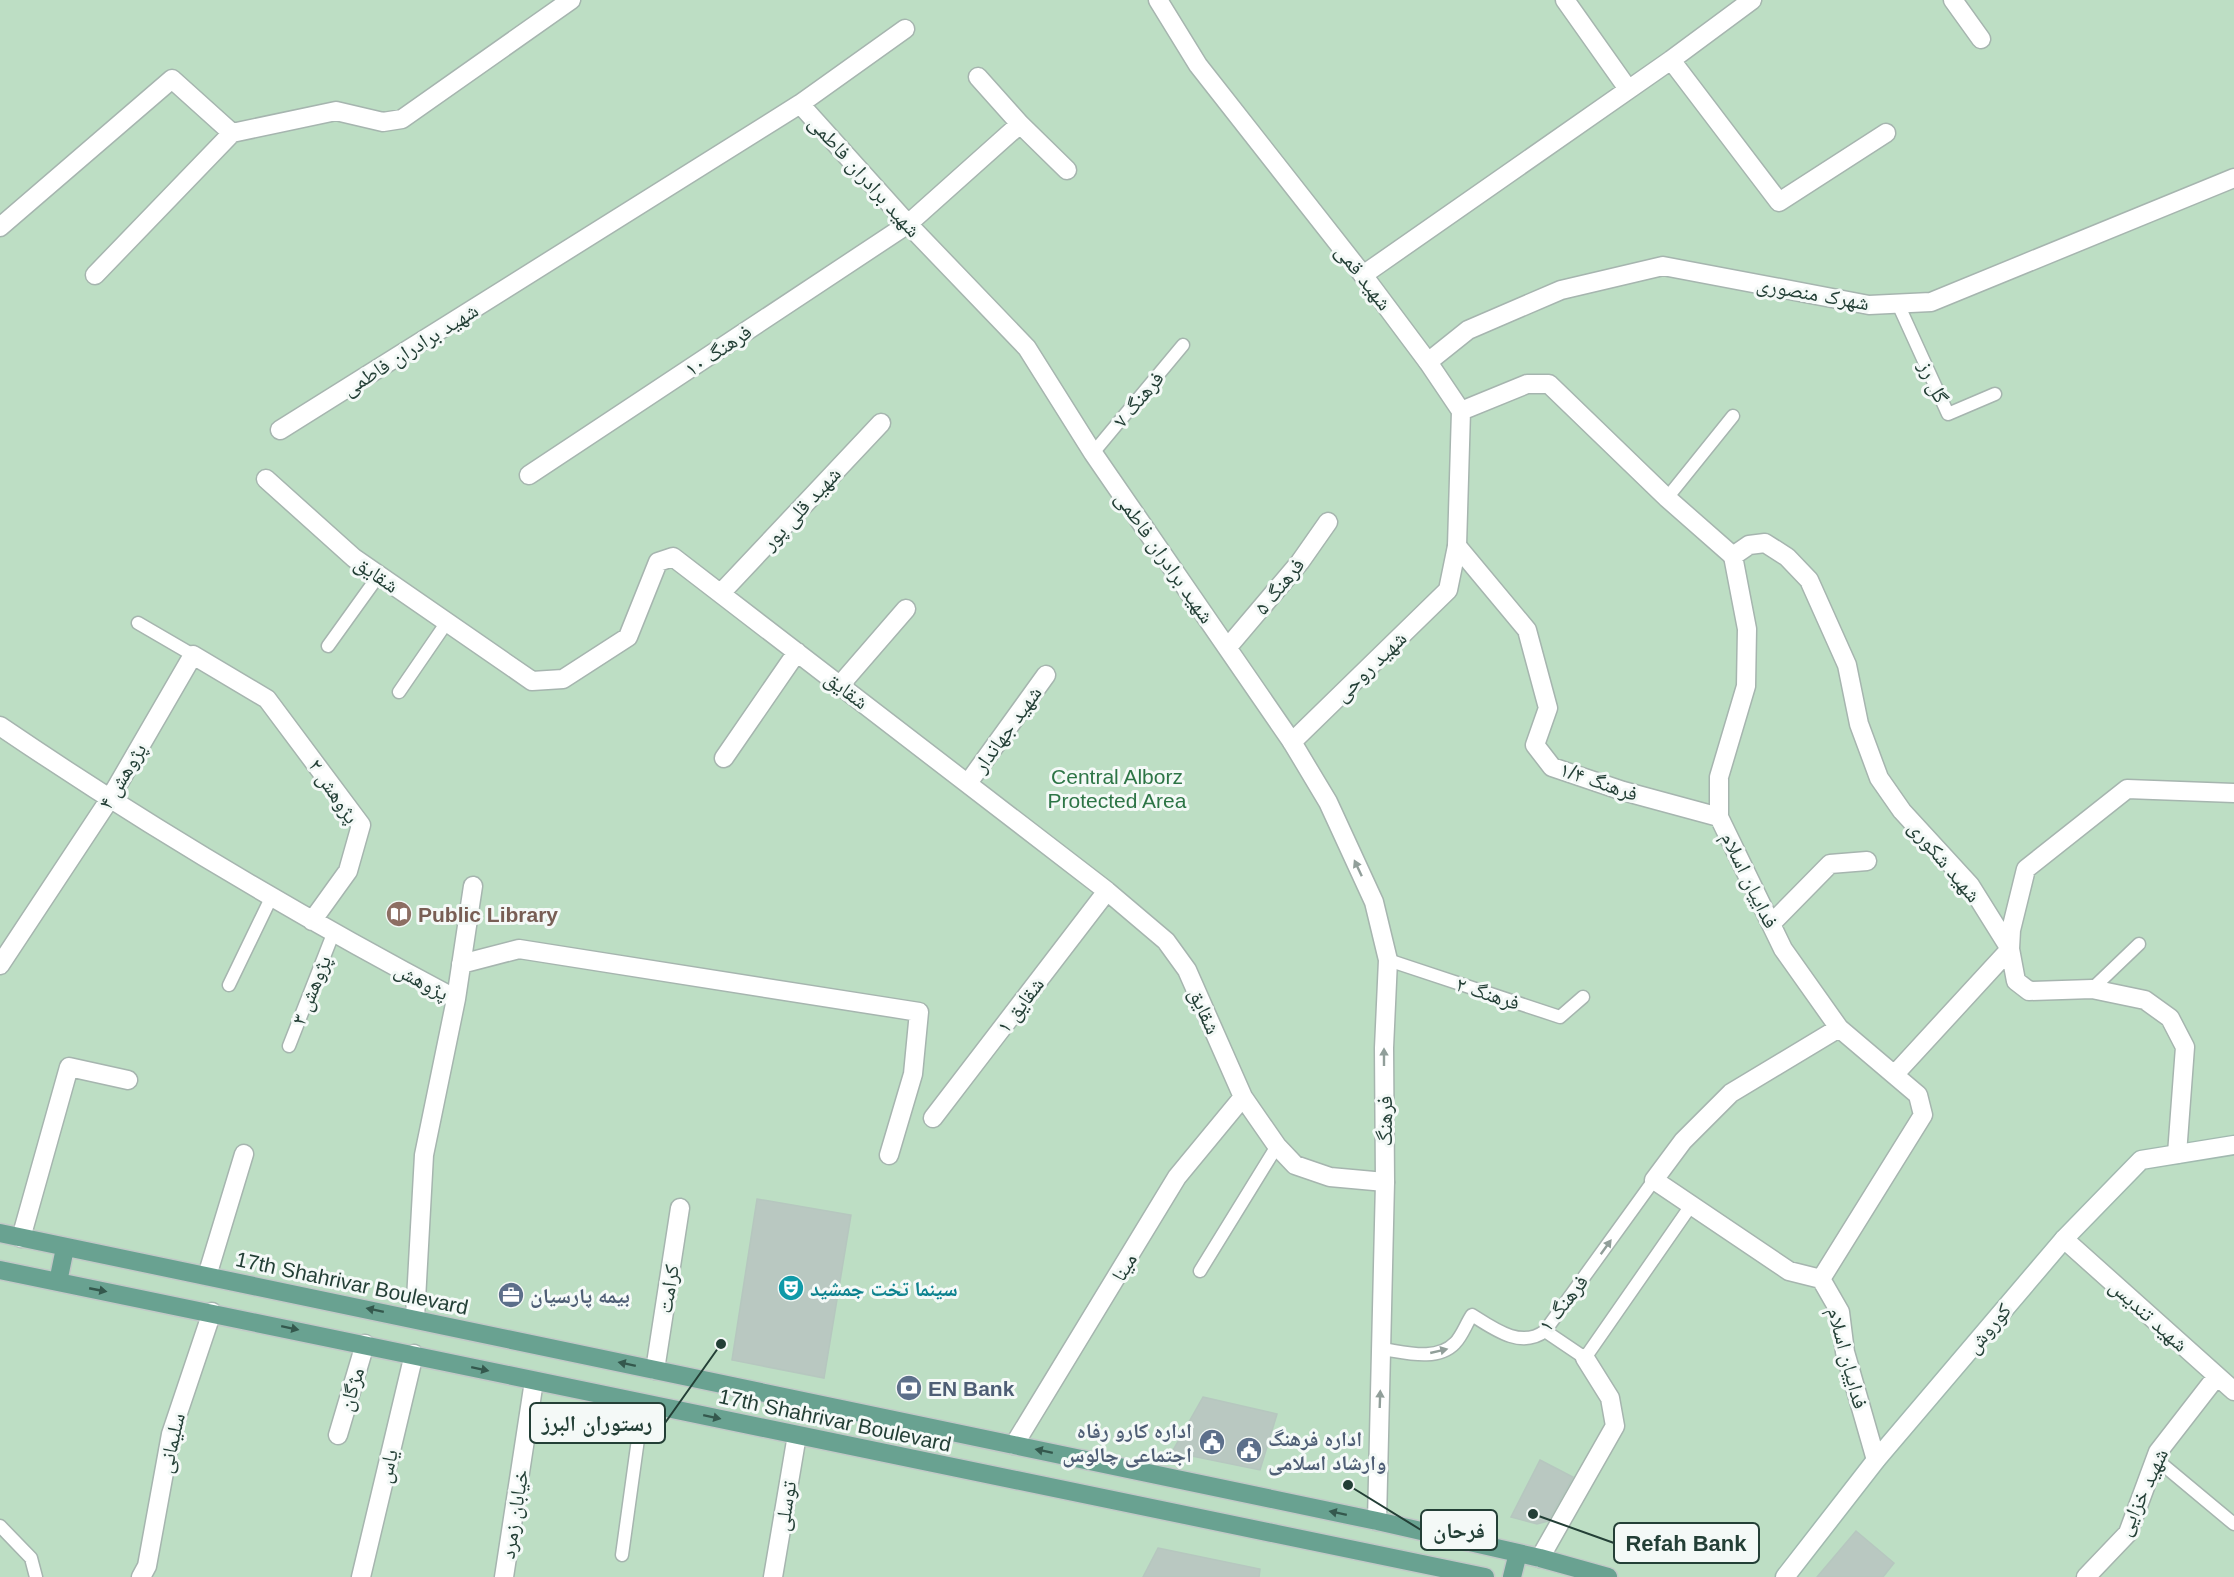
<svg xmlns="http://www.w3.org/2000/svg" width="2234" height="1577" viewBox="0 0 2234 1577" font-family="Arial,'Noto Naskh Arabic',sans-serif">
<rect width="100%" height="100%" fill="#e4ede8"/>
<!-- green -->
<path fill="#bddec4" d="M0,0H2234V1577H0Z"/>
<!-- building -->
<path fill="#b9c8c1" stroke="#b6c7bf" stroke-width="1.5" d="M757,1199L851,1215L824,1378L732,1360Z
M1203,1397L1277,1414L1260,1470L1172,1452Z
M1540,1460L1573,1477L1548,1521L1537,1524L1511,1517Z
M1856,1531L1894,1563L1883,1577H1817Z
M1158,1548L1260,1569L1259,1577H1143Z"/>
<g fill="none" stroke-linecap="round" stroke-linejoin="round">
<!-- service casing -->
<g stroke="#a6b5af" stroke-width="15">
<path id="service" d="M1898,304L1948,414L1995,394
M1093,453L1183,345
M1667,498L1733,416
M138,623L193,655
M328,646L379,575
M399,692L447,622
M1388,960L1560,1017L1583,997
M229,985L271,898
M2092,989L2139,944
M289,1046L333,934
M1200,1271L1277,1146
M1545,1331L1585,1358L1692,1204
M1382,1349C1404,1352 1437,1362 1455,1343C1462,1336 1466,1324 1472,1315C1494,1329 1521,1349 1545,1331L1654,1180
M2156,1459L2234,1524
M0,1526L31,1558L36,1577
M622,1555L643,1403"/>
</g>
<!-- minor casing -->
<g stroke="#a6b5af" stroke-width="21">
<path id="minor" d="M1565,0L1628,89
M1953,0L1981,39
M1671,60L1779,202L1886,133
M978,77L1020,124
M800,104L905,29
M0,227L172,79L232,133
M95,275L232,133L336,111L383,122L402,119L571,0
M1363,275L1671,60L1752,0
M1428,362L1468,330L1561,290L1663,266L1869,305L1931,302L2234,178
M280,430L800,104L908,224L1027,348L1093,453L1292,742
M529,475L908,224L1020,124L1067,170
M266,479L354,558L532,681L563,679L628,637L658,562L673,557L1107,891L1166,941L1187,970L1243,1097L1277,1146L1295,1165L1330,1177L1385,1182
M1457,546L1527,630L1548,708L1535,745L1552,767L1623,791L1719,817
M721,593L881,423
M1228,647L1300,562L1328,522
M841,684L906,609
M0,726C147,826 299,916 456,999
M724,758L797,652
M968,783L1046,675
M1772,923L1830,864L1867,861
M461,964L519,949L919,1012L913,1074L889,1155
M0,965L109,800L193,655L267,699L361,825L348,871L312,921
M1895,1074L2010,949L2011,930L2026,869L2127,789L2234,793
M933,1118L1107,891
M21,1238L69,1067L128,1080
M2064,1239L2234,1391
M207,1276L244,1154
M1821,1279L1789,1271L1654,1180L1683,1141L1731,1093L1839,1028
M415,1318L424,1155L456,999L473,886
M655,1370L680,1208
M338,1435L365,1344
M1014,1445L1177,1177L1243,1097
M1876,1460L1845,1352L1840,1312L1821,1279L1923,1115L1918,1095L1839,1028L1783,949L1719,817V777L1746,686L1747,629L1733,556L1749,545L1765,543L1787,557L1809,580L1847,665L1859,724L1879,778L1902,811L1970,885L2010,949L2016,981L2029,991L2092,989L2145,1000L2170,1018L2185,1047L2177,1154
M1540,1558L1615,1426L1610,1398L1585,1358
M141,1577L147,1566L171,1434L212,1312
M361,1577L414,1354
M504,1577L534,1381
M773,1577L797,1435
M2086,1577L2128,1533L2158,1452L2217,1376"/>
</g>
<!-- tertiary casing -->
<g stroke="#a6b5af" stroke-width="21">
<path id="tertiary" d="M1158,0L1198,65L1363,275L1428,362L1461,411L1457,546L1448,590L1292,742L1328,802L1374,902L1388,960L1384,1048L1385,1182L1377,1521
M1461,411L1527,384H1549L1667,498L1733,556"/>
</g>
<!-- secondary casing -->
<g stroke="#a2b9b0" stroke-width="21">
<path id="secondary" d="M1785,1577L1876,1460L2064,1239L2141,1160L2234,1145"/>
</g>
<!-- primary casing -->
<g stroke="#c1c9c7" stroke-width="21">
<path id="primary" d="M0,1233L1377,1521L1540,1558L1608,1577
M0,1270L1485,1577
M58,1282L65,1248
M1512,1577L1518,1553"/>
</g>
<!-- service -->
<use href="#service" stroke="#fff" stroke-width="12"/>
<!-- minor -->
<use href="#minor" stroke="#fff" stroke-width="18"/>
<!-- tertiary -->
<use href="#tertiary" stroke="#fff" stroke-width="18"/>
<!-- secondary -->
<use href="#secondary" stroke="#fff" stroke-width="18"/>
<!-- primary -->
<use href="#primary" stroke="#69a291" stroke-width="18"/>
</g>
<!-- one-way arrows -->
<defs><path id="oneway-solid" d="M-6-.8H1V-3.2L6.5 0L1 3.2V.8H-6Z" transform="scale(1.5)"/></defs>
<g fill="#919f9a">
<use href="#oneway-solid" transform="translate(1358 868) rotate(-115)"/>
<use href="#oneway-solid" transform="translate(1384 1057) rotate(-90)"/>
<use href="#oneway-solid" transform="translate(1606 1247) rotate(-54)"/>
<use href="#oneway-solid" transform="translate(1439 1351) rotate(-13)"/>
<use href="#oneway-solid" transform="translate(1380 1399) rotate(-88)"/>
</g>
<g fill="#34584d">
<use href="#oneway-solid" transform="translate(98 1290) rotate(11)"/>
<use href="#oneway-solid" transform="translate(375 1310) rotate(-168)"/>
<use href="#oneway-solid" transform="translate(290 1328) rotate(12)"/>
<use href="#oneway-solid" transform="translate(627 1364) rotate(-168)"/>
<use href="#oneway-solid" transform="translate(480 1369) rotate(12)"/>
<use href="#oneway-solid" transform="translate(712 1417) rotate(12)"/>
<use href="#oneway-solid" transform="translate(1044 1451) rotate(-168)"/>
<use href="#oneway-solid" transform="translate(1338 1513) rotate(-168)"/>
</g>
<!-- icons -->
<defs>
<g id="library-disc" transform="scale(1.35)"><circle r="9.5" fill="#8d6e63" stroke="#f4f9f7"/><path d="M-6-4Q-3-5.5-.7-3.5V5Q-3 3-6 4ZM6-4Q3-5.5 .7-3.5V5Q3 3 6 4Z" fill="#fff"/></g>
<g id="theatre-disc" transform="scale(1.35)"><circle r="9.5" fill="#0f9aa8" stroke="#f4f9f7"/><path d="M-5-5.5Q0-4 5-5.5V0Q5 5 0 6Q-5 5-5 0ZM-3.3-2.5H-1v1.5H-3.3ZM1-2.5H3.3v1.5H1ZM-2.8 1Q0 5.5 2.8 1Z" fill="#fff"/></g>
<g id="office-disc" transform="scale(1.35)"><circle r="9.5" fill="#5c6f8a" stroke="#f4f9f7"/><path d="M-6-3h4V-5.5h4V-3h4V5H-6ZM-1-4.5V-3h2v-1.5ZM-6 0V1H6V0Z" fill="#fff"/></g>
<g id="bank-disc" transform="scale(1.35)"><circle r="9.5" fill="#5c6f8a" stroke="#f4f9f7"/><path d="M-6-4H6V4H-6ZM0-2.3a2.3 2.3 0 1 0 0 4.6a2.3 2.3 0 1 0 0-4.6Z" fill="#fff"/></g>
<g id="civic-disc" transform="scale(1.35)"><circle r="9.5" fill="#5c6f8a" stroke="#f4f9f7"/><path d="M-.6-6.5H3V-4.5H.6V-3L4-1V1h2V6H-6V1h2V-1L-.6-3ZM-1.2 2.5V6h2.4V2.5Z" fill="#fff"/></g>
</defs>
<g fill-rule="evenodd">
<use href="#library-disc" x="399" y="914"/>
<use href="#theatre-disc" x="791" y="1288"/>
<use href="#office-disc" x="511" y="1295"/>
<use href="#bank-disc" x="909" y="1388"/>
<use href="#civic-disc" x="1212" y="1442"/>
<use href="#civic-disc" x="1249" y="1450"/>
</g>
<g text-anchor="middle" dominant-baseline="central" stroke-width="6" stroke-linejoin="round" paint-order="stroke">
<!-- street labels -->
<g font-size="21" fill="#233f36" stroke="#f4f9f7">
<text transform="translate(865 176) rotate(48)">شهید برادران فاطمی</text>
<text transform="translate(1364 277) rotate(52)">شهید قمی</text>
<text transform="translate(1813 293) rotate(10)">شهرک منصوری</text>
<text transform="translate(410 349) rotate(-32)">شهید برادران فاطمی</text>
<text transform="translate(718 350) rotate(-34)">فرهنگ ۱۰</text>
<text transform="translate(1934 382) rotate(66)">گل رز</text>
<text transform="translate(1138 399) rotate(-50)">فرهنگ ۷</text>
<text transform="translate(801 508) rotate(-47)">شهید قلی پور</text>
<text transform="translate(1165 557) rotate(55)">شهید برادران فاطمی</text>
<text transform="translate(377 574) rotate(35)">شقایق</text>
<text transform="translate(1279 586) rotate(-51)">فرهنگ ۵</text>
<text transform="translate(1370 666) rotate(-44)">شهید روحی</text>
<text transform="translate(847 690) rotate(37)">شقایق</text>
<text transform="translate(1007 729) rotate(-54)">شهید جهاندار</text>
<text transform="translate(122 776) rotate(-59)">پژوهش ۴</text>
<text transform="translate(1599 781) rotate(19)">فرهنگ ۱/۴</text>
<text transform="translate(334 791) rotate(56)">پژوهش ۲</text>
<text transform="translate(1945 861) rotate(50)">شهید شکوری</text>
<text transform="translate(1750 880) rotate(64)">فداییان اسلام</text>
<text transform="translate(422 981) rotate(28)">پژوهش</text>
<text transform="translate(311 990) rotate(-68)">پژوهش ۳</text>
<text transform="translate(1488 993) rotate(18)">فرهنگ ۲</text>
<text transform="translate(1020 1005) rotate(-53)">شقایق ۱</text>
<text transform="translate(1205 1011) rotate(66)">شقایق</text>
<text transform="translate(1384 1121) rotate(-90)">فرهنگ</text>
<text transform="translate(1124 1267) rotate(-59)">مینا</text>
<text transform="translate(352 1283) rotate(12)">17th Shahrivar Boulevard</text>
<text transform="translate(668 1289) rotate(-81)">کرامت</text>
<text transform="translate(1563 1303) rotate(-52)">فرهنگ ۱</text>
<text transform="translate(2149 1315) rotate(42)">شهید تندیس</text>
<text transform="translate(1988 1328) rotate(-50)">کوروش</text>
<text transform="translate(1848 1358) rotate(75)">فداییان اسلام</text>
<text transform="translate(351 1389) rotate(-73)">مژگان</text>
<text transform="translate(835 1420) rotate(12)">17th Shahrivar Boulevard</text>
<text transform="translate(171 1443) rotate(-77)">سلیمانی</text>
<text transform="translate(387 1466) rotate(-77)">یاس</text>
<text transform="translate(2142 1492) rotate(-65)">شهید خزایی</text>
<text transform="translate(785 1506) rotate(-81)">توسلی</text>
<text transform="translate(514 1514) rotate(-81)">خیابان زمرد</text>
</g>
<!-- park labels -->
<g font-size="21" fill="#2d7546" stroke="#f4f9f7">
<text x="1117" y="776">Central Alborz<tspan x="1117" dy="24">Protected Area</tspan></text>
</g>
<!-- education labels -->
<g font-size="21" font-weight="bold" fill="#785e54" stroke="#f4f9f7" text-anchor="start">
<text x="418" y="914">Public Library</text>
</g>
<!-- culture labels -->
<g font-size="21" font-weight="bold" fill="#0d838f" stroke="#f4f9f7" text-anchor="start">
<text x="810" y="1288">سینما تخت جمشید</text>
</g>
<!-- service labels -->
<g font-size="21" font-weight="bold" fill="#4e5e75" stroke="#f4f9f7" text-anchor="start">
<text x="530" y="1295">بیمه پارسیان</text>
<text x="928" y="1388">EN Bank</text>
<text x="1192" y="1430" text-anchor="end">اداره کارو رفاه<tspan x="1192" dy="24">اجتماعی چالوس</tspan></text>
<text x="1268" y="1438">اداره فرهنگ<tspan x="1268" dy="24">وارشاد اسلامی</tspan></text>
</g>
</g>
<!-- callouts -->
<path fill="none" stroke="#233f36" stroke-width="2" d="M721 1344L665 1423M1348 1485L1421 1530M1533 1514L1614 1543"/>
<g fill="#233f36" stroke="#f4f9f7" stroke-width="2">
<circle cx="721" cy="1344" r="6"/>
<circle cx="1348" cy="1485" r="6"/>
<circle cx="1533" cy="1514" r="6"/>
</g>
<g fill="#f4f9f7" stroke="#233f36" stroke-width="2">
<rect x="530" y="1403" width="135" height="40" rx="6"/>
<rect x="1421" y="1510" width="76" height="40" rx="6"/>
<rect x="1614" y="1523" width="145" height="40" rx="6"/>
</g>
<g font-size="22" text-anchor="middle" font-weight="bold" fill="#233f36">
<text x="597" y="1431">رستوران البرز</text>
<text x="1459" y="1538">فرحان</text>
<text x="1686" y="1551">Refah Bank</text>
</g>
</svg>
